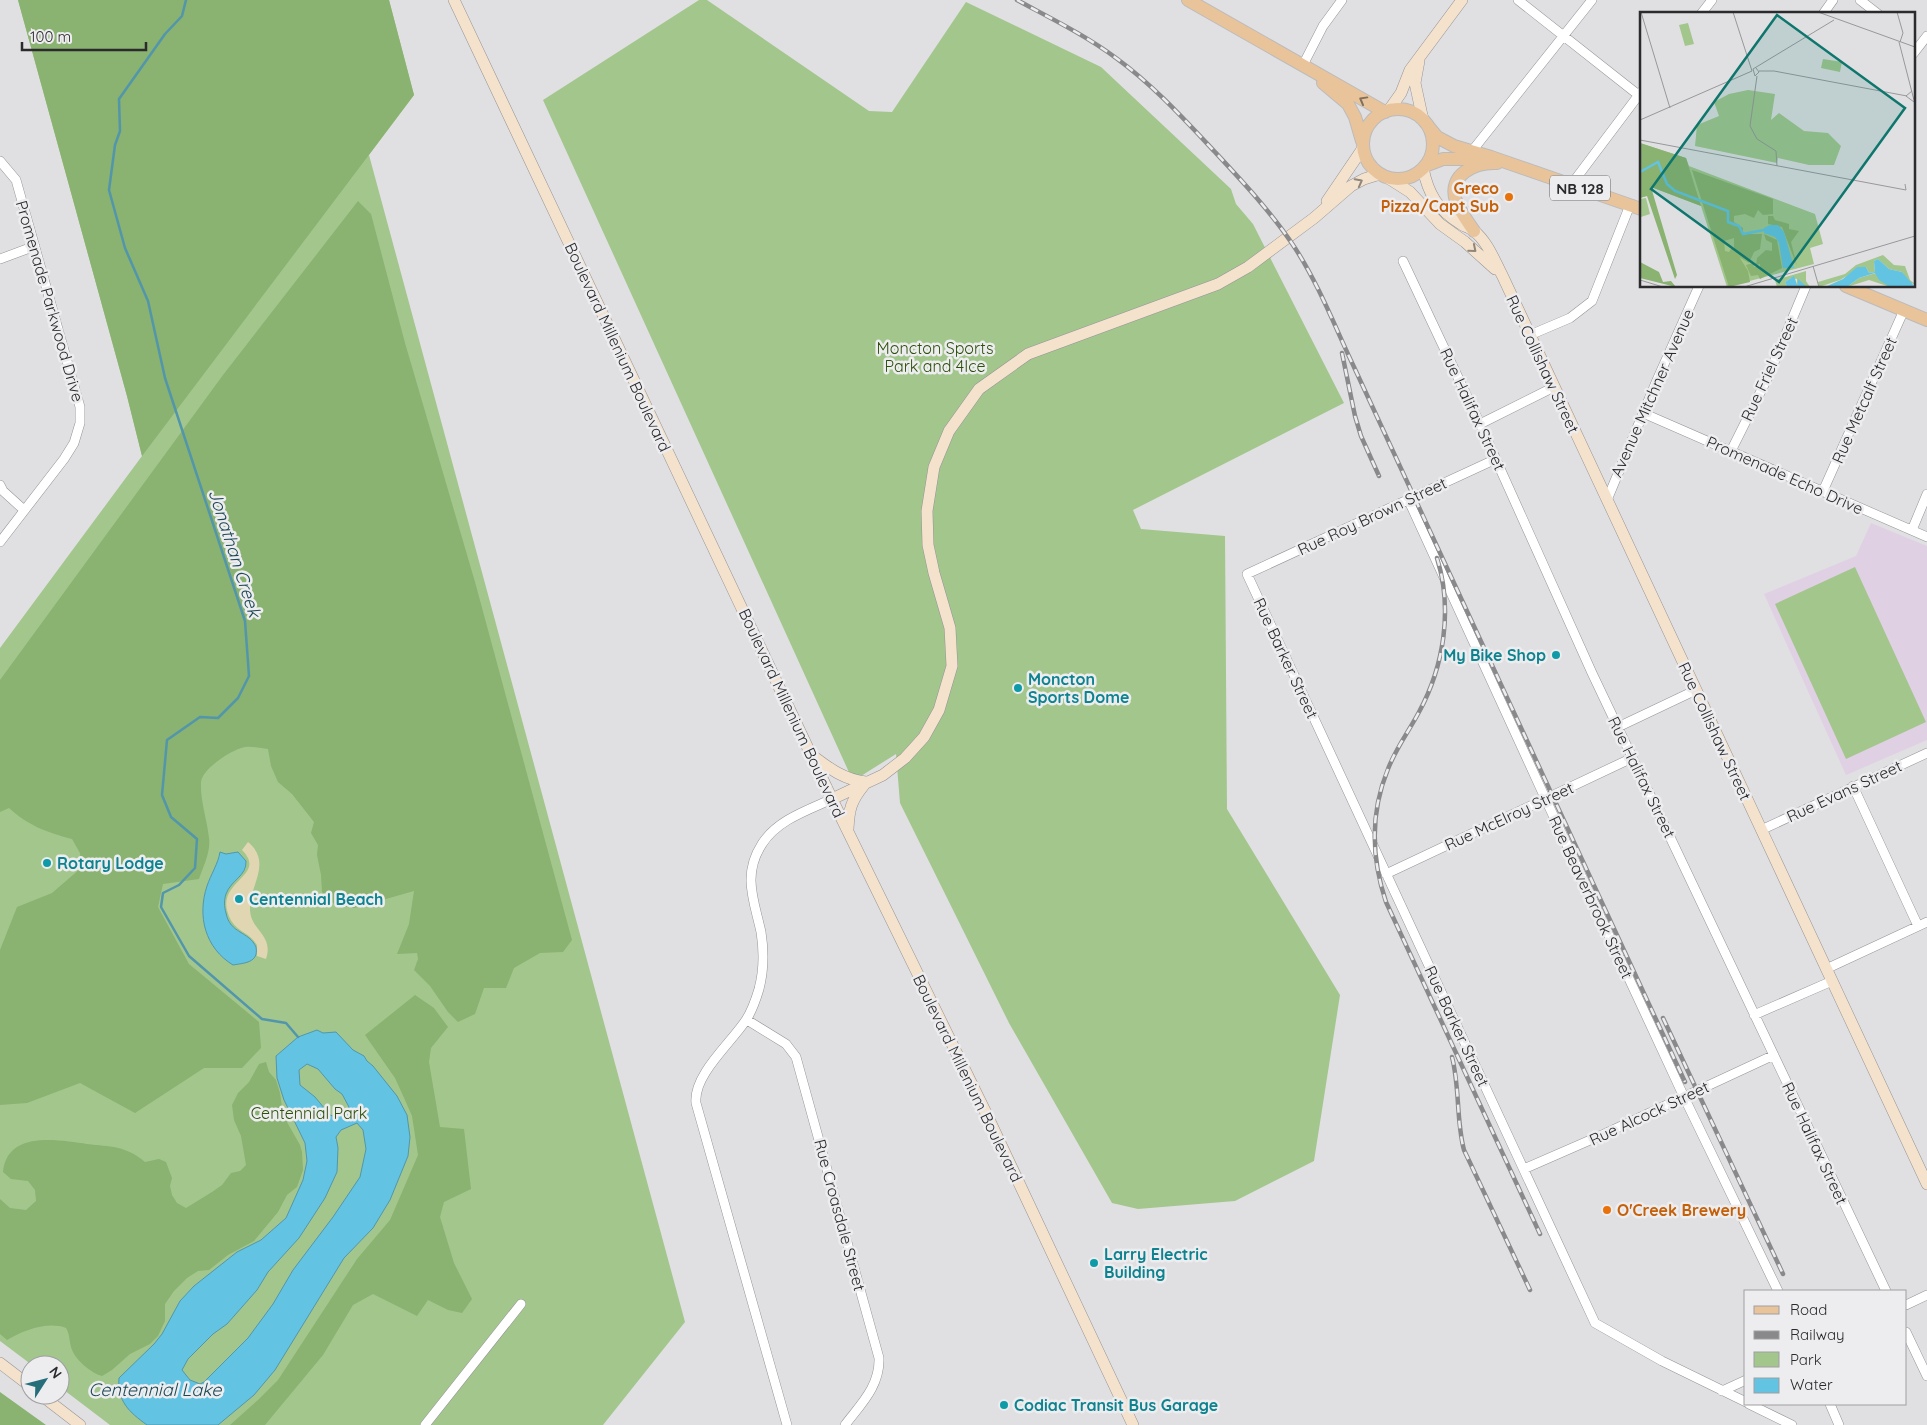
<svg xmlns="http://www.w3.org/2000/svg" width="1927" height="1425" viewBox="0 0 1927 1425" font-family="Quicksand,sans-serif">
<rect width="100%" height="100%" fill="#e0e0e3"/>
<!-- education -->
<path fill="#e0d0e3" d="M1871,523L1927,546V740L1846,775L1764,594L1856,556Z"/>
<!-- green -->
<path fill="#a3c68d" d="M18,0H389L414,95L369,155L685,1322L603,1425H110L60,1387V1365H32L0,1341V648L142,456L127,396Z
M699,0H707L869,111L892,112L966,2L1101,67L1231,189L1236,204L1253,224L1344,403L1133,510L1141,529L1225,536L1227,809L1340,995L1314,1161L1235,1201L1138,1209L1112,1203L1009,1023L900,803L896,754L853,781L543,100Z
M1855,567L1926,722L1846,759L1775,604Z"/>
<!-- forest -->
<path fill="#8ab270" d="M18,0H389L414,95L142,456L127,396Z
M358,201L371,214L405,343L475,582L572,940L563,952L540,953L514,968L506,988H484L475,1014L458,1022L448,1012L430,986L414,970L418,959L417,953L397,954L409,924L414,891L354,908L335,905L322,892L321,875L317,855L318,845L311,833L314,822L292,794L278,782L271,766L268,749C261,748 252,746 245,747C232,749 202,769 201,782C200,801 207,819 209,838C211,852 203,867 199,879L163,884L158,907L189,964L259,1022L261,1048L242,1068H204L135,1113L80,1083L27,1103L0,1105V950L17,907L52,893L81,868L80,853L72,839C46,832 29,826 9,808L0,812V680L223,375Z
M415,995L434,1008L448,1027L431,1048L429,1062L440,1127L464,1129L471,1189L444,1202L440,1217L454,1263L472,1299L462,1313L448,1310L428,1300L417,1316L373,1294L353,1305L323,1355L265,1425H230L258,1400L278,1380L357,1259L390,1220L418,1155L412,1116L405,1100L395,1078L365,1035Z
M266,1062L269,1072L276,1080L280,1093L283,1115L300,1145L302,1152L303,1170L297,1187L287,1195L278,1212L254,1241L228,1255L209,1270L198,1271L187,1278L174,1291L165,1304V1321L158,1336L150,1344L130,1354L112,1370L102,1376C91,1373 74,1359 71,1347C69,1340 70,1335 66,1328C48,1321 24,1330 7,1340L0,1334V1199L10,1208L26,1210L36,1201L35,1190L28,1181L11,1179L3,1172C7,1130 59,1140 87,1144C110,1147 125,1145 145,1162L159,1159L166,1162L172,1178L170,1186L172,1195L177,1203L186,1208L212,1192L222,1185L231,1173L240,1171L246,1165L241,1136L234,1120L232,1105L238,1093L249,1082L259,1064Z
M0,1392L46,1425H0Z"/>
<!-- sand -->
<path fill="#e0d7b2" d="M248,842C273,863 249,885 250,910C251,931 274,935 266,959L257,956V945C247,929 233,933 227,910C220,880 267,875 242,850Z"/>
<!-- water -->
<path fill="#62c4e2" stroke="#5296ac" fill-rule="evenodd" d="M220,852L226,854L238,852L246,861C247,876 231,880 226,894C224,900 224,906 226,913C230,934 249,931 256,947C259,963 244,963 233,965C205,948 197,916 207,886C211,874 218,864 220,852Z
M317,1030L323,1033L336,1032L353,1050L364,1056L367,1061L373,1066L397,1096L407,1115L410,1137L408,1156L390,1200L373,1228L344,1258L275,1370L254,1395L218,1425H147C129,1412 117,1401 119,1378L154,1344L162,1334L180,1301L194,1286L237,1252L261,1240L286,1218L303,1180L307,1161L305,1143L284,1100L277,1078L276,1056L298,1037ZM307,1064L318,1069L335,1089L342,1094L349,1107L336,1117L330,1115L315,1097L300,1085L299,1070ZM357,1123L363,1130L366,1149L360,1177L333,1217L293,1270L273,1304L248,1338L204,1382L200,1384L190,1380L182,1370L188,1359L213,1334L227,1324L257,1290L268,1272L299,1238L325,1198L337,1172L338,1148L336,1137L341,1130Z"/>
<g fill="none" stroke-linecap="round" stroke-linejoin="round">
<!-- stream -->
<path stroke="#5296ac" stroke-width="2.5" d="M186,0L182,16L165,34L119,99L120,131L115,145L109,190L125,248L148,301L165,378L245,621L249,676L238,698L218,718L200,717L167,740L162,795L171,817L197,839L195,868L179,885L163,893L161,907L189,956L262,1019L286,1023L298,1037"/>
<!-- street casing -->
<g stroke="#949497" stroke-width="10">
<path id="street" d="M1518,0L1641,97
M1860,0L1878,14
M1701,14L1712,0
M1823,14L1833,0
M1913,54L1927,36
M1303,65L1323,26L1342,0
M1472,151L1592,0
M0,161L16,180L80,407V423L74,443L64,459L0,542
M1571,185L1641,92
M0,259L35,246
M1403,261L1480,424L1592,673L1886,1291
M1530,335L1570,318L1592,301L1630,205
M1643,413L1927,537
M1480,424L1554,387
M1731,451L1767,379L1806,286
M1496,459L1247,574L1595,1323L1662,1361L1746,1402
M0,485L3,491L24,510
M1823,491L1904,310
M1408,499L1546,800L1684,1097L1778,1291
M1607,500L1657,380L1699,286
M1912,530L1927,494
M1618,727L1696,690
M1853,786L1918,926
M1761,830L1927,753
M1386,874L1632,758
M1826,969L1927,922
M1754,1015L1832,981
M747,1020L786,1044L796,1057L879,1358C880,1386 861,1404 845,1425
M1524,1169L1604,1134L1774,1055
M1906,1305L1927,1295
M1906,1332L1927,1376
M1722,1391L1746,1380
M1749,1404L1792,1425
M1830,1404L1839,1425
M425,1425L521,1304
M787,1425L696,1103C693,1075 731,1043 746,1020C752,1011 756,999 759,989C764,970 764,951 761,932C754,900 742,875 762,844C777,820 808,810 832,799"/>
</g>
<!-- secondary casing -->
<g stroke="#949497" stroke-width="12">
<path id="secondary" d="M454,0L832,799L986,1113L1133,1425
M1419,61L1415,83L1423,120
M1389,110L1401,93L1410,70L1462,0
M1423,168C1428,194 1438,210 1461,224C1465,227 1471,228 1474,231C1488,242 1495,262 1503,277L1927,1184
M1388,178L1410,192L1440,224L1465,242L1495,269
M1327,201L1363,148
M813,756C830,769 845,780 866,782
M832,799L883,775L905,758L924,737L939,710L952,666L950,628L934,573L928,545L927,511L934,467L949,431L979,389L1028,354L1218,284L1248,267L1314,218L1351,186L1364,179L1380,174
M848,829C849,809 851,801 864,785
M0,1363L30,1386
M41,1395L80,1425"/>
</g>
<!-- primary casing -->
<g stroke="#bbbbbc" stroke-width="14">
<path id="primary" d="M1188,0L1385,112
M1323,83L1348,104L1355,117L1362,141
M1363 144a35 35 0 1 1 70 0a35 35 0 1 1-70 0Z
M1428,126L1437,137L1454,146L1491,157L1641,209
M1425,166L1443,159H1479
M1474,231C1468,222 1460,212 1456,201C1447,174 1476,162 1497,163
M1846,286L1927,320"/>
</g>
<!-- street -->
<use href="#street" stroke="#fff" stroke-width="9"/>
<!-- secondary -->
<use href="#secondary" stroke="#f4e2cc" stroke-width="11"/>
<!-- primary -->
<use href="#primary" stroke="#e9c49a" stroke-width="12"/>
<!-- rail casing -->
<g stroke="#89898b" stroke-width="4.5">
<path id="rail" d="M1017,0C1050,18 1085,35 1116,58C1153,85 1183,118 1215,152C1243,182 1272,213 1295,248C1319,285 1335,327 1354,367L1685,1082
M1342,353L1355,416L1361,436L1379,476
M1437,558C1453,609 1444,666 1419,712C1409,731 1396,748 1388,769C1370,813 1371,857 1386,902L1540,1234
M1663,1018L1783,1274
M1452,1057C1460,1088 1456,1120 1464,1150L1530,1290"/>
</g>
<!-- rail -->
<use href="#rail" stroke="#ededf0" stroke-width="2.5" stroke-dasharray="8" stroke-linecap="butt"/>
</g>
<!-- one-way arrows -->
<defs><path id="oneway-chevron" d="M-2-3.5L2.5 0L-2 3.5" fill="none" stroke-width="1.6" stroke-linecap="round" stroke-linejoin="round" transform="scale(1.25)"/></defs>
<use stroke="#80705e" href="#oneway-chevron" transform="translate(1363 100) rotate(-151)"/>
<g stroke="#90867c">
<use href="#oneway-chevron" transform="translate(1359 182) rotate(-28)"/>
<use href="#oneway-chevron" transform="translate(1473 249) rotate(40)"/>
</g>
<!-- markers -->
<g fill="#e8710a" stroke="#ededf0" stroke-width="2">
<circle cx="1509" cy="197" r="5"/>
<circle cx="1607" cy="1210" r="5"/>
</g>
<g fill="#0f9aa8" stroke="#ededf0" stroke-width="2">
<circle cx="1556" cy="655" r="5"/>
<circle cx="1018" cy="688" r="5"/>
<circle cx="47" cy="863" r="5"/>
<circle cx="239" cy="899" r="5"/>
<circle cx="1094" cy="1263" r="5"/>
<circle cx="1004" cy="1405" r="5"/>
</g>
<g text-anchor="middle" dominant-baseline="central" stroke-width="5" stroke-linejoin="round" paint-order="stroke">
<!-- shield labels -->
<rect fill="#ededf0" stroke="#656568" stroke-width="1" x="1550" y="175.5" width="60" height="25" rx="4"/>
<g font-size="15" font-weight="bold" fill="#2b2b2d">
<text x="1580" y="188">NB 128</text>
</g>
<!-- food labels -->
<g font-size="16" font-weight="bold" fill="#c56008" stroke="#ededf0" text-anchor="end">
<text x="1499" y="188">Greco<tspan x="1499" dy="18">Pizza/Capt Sub</tspan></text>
<text x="1617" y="1210" text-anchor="start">O'Creek Brewery</text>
</g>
<!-- street labels -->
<g font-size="16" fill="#2b2b2d" stroke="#ededf0">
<text transform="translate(50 301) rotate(74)">Promenade Parkwood Drive</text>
<text transform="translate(618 347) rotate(65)">Boulevard Millenium Boulevard</text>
<text transform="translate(1543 364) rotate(65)">Rue Collishaw Street</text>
<text transform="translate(1769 369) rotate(-65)">Rue Friel Street</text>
<text transform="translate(1652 393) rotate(-66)">Avenue Mitchner Avenue</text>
<text transform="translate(1864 400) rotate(-66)">Rue Metcalf Street</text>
<text transform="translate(1473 409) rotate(65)">Rue Halifax Street</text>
<text transform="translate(1785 475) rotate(24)">Promenade Echo Drive</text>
<text transform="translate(1372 516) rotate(-25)">Rue Roy Brown Street</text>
<text transform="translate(1286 658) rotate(65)">Rue Barker Street</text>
<text transform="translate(792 713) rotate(65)">Boulevard Millenium Boulevard</text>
<text transform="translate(1715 731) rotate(65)">Rue Collishaw Street</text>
<text transform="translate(1642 777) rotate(64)">Rue Halifax Street</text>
<text transform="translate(1844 791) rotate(-25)">Rue Evans Street</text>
<text transform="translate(1509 816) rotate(-25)">Rue McElroy Street</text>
<text transform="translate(1591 897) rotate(65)">Rue Beaverbrook Street</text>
<text transform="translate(1457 1026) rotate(65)">Rue Barker Street</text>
<text transform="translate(968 1078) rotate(64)">Boulevard Millenium Boulevard</text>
<text transform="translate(1649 1113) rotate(-25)">Rue Alcock Street</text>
<text transform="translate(1815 1143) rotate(65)">Rue Halifax Street</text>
<text transform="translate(840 1215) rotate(75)">Rue Croasdale Street</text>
</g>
<!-- park labels -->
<g font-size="16" fill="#2c5009" stroke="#ededf0">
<text x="935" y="348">Moncton Sports<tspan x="935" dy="18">Park and 4Ice</tspan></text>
<text x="309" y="1113">Centennial Park</text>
</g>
<!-- culture labels -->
<g font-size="16" font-weight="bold" fill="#0d838f" stroke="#ededf0" text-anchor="start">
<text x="1546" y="655" text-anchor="end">My Bike Shop</text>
<text x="1028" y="679">Moncton<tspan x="1028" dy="18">Sports Dome</tspan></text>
<text x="57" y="863">Rotary Lodge</text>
<text x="249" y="899">Centennial Beach</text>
<text x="1104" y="1254">Larry Electric<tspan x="1104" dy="18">Building</tspan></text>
<text x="1014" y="1405">Codiac Transit Bus Garage</text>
</g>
<!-- water labels -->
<g font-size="18" font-style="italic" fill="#1c4855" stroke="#ededf0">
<text transform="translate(235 553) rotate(72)">Jonathan Creek</text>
<text x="155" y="1389">Centennial Lake</text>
</g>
</g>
<!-- overview -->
<g transform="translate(1640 12)">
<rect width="275" height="275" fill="#e0e0e3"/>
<path d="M48,11L54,32L45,34L39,13ZM183,47L202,50L200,60L181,56ZM108,78L135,82L131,108L139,101L164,119L188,121L201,134L194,153H169L138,146L137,151L55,134L57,113L79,104L74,90L89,82ZM0,131L46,146L49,154L175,202L183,232L170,236L174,252L87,275L61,194L11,175L12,182L0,186ZM6,186L10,202L1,205L0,187ZM243,243L254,253L265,254L270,268L275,272L269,271L262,260L249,257L238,247L234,249L235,260L229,261L226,255H222L200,268L179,275L178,270L205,262L216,253ZM166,259V269L170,275H157V267L151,266L145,270L148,275H137L135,268ZM236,261L250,275L229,268L207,275L219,266Z" fill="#a3c68d"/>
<path d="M0,131L46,146L61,194L11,175L37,263L35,267L7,184L0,186ZM52,158L133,187V202L123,203L118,198L114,206L105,202L94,204V210L103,216V222H122L120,237L114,240L109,251L99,245L94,235V226L84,229L85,239L89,240L92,235L95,238L108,259L110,270L89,275ZM133,204L135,208L149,212V217L159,219L151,230L157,254L142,215L128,212V204ZM124,222L137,228L142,256L120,267L118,263L111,264L106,253L113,251L114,255H120V252L116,253L117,246L126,238L132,239V231L126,228ZM0,250L19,260L23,270L31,269L36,275L0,266Z" fill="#8ab270"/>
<path d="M130,213H138L144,220L154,256H143L139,231L135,225L124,221V216ZM238,247L249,257L262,260L275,275H250L239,268L235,261L219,266L207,275H185L203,267L217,255H226L229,261L235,260L234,249ZM154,264L158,275V267L167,275H148L147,274L145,270Z" fill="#62c4e2"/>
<path fill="none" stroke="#62c4e2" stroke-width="2.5" d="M0,160L18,150L27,172L35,179L88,199V210L99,214L103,222L124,218"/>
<path fill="none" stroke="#98989a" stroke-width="1" d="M1,0L30,96M93,0L112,59M178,0L275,35M257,0L263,21L260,30M259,30L275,92M116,56L119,60L115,64L113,57L194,8M119,59H134L267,84M117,64L110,114L117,127L136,139L137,154M272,79L266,84L274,90M0,108L112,59M0,128L266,178L265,172M173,254L179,275M0,268L23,275M104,275L275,224"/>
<path fill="#0f766e" fill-opacity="0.15" stroke="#0f766e" stroke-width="2.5" d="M137,3L265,96L139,270L11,177Z"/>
<rect width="275" height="275" fill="none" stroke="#2b2b2d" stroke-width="2.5"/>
</g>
<!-- legend -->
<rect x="1744" y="1290" width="162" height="115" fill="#ededf0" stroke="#9f9fa2"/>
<rect x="1754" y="1306" width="25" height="8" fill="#e9c49a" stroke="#9f9fa2"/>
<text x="1790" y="1315" font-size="15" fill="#2b2b2d">Road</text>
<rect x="1754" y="1331" width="25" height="8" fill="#89898b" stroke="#9f9fa2"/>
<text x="1790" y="1340" font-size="15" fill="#2b2b2d">Railway</text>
<rect x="1754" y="1352" width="25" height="15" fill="#a3c68d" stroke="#9f9fa2"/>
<text x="1790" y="1365" font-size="15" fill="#2b2b2d">Park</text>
<rect x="1754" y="1378" width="25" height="15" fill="#62c4e2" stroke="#9f9fa2"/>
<text x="1790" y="1390" font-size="15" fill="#2b2b2d">Water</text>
<!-- north arrow -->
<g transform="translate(45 1380) rotate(54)"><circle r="24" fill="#ededf0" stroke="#9f9fa2"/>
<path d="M0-4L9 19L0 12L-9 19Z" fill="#276e7b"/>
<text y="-8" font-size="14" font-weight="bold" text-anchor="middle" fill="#2b2b2d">N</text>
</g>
<!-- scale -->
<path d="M22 42v8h124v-8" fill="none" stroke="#2b2b2d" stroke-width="2.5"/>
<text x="30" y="42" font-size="15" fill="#2b2b2d" stroke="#ededf0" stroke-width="4" paint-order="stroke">100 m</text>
</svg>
